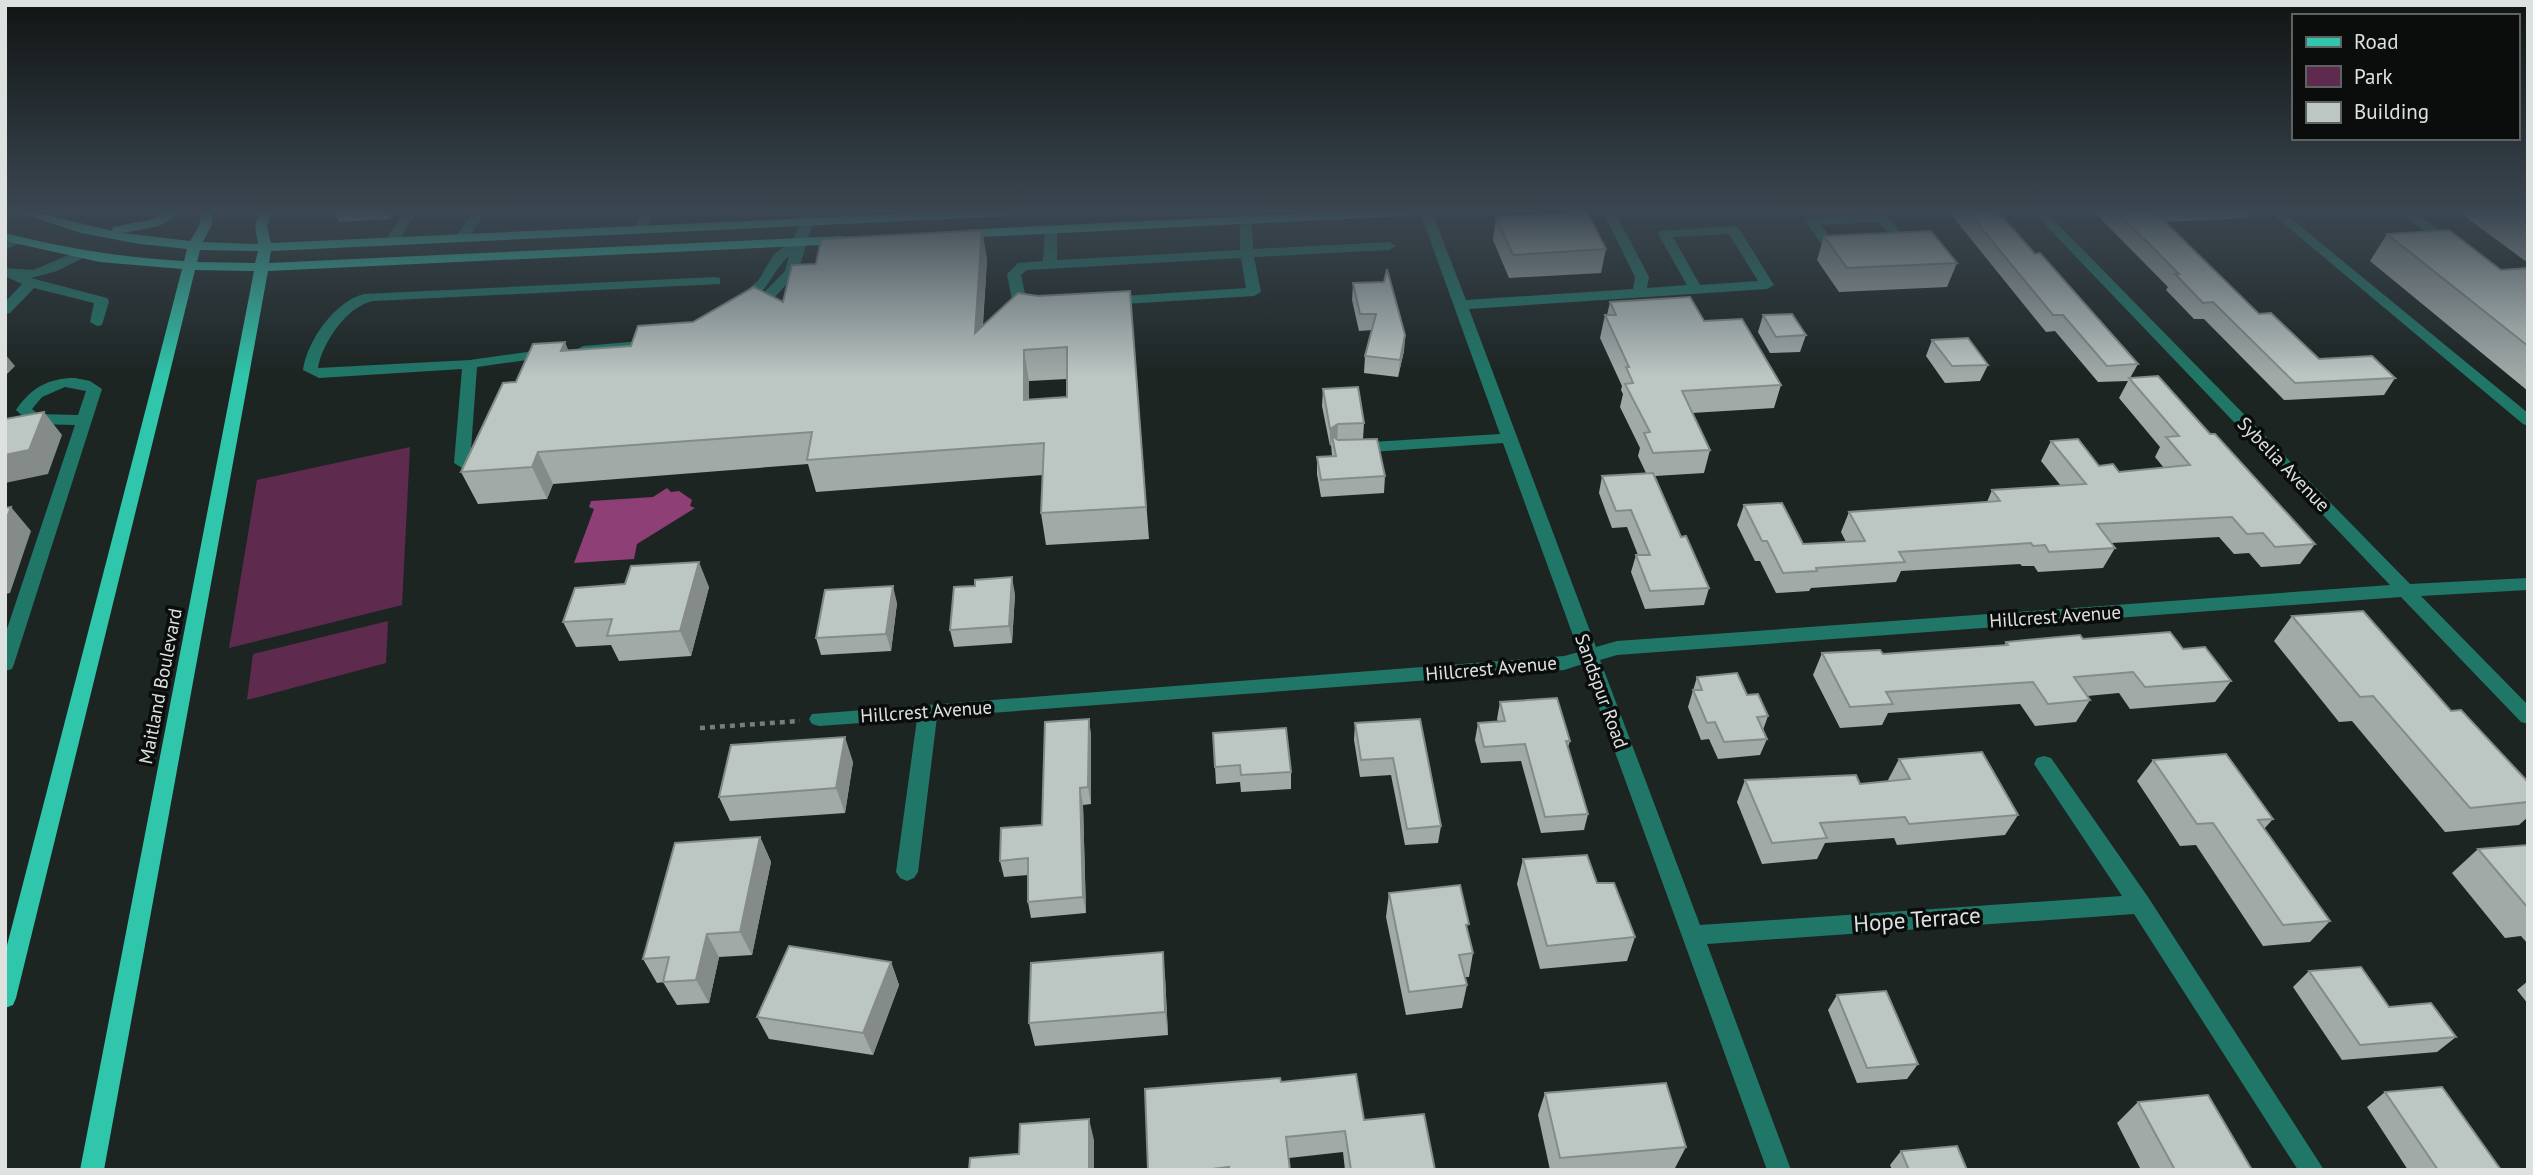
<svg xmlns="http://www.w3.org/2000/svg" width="2533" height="1175" viewBox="0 0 2533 1175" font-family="'PT Sans',sans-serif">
<rect width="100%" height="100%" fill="#1d2523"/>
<!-- green -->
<path fill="#5e2b4e" d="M410,447L402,605L229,648L257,480Z
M388,621L386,663L247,700L253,654Z"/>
<!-- water -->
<path fill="#8e3f75" d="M667,488L671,492L679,491L692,500L690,506L695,508L637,544L634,559L574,563L594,509L589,507L591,501L653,497Z"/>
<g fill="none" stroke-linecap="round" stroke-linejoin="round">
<!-- path-far1 -->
<path stroke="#767d7b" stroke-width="3.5" stroke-dasharray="4.5 4.5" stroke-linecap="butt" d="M1451,212L1453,220"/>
<!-- path -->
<path stroke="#767d7b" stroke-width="4.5" stroke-dasharray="5 5" stroke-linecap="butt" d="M700,728L800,721"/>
<!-- minor -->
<path fill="#207767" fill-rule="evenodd" d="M405,212H417L396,245H386L384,242Z
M473,212H485L467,241H457L455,238Z
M642,212H654L647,230L640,234L633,230Z
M804,212H816L798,272L758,315H748V309L785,271L789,256C773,268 759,312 733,307V301L758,281L774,254L793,240Z
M1420,212H1432L1466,300L1633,289L1635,277L1603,212H1615L1649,277L1647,288L1687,285L1658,234L1660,231L1733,226L1738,227L1774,285L1767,289L1469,309L1596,647L1617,641L2390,585L2033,212H2046L2410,584L2528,578V590L2421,596L2528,705V724L2521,722L2401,597L1617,655L1600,660L1700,925L2122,896L2034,764L2037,758L2044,756L2051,758L2148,897L2324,1170H2298L2134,914L1707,944L1791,1170H1767L1583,664L1564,670L937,717L918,872L914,878L907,881L900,878L896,872L917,719L819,726L812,724L809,719L812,714L1564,656L1579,652L1503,443L1356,453L1348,448L1356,443L1500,434ZM1729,234L1758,281L1700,285L1673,237Z
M1872,212H1884L1906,239L1904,242L1879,243V237L1890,236L1879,222L1821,225L1832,239L1842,238L1849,242C1844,248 1831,248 1823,246L1806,222L1812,218L1873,215Z
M2270,212H2283L2528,413V426L2523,424Z
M2400,212H2414L2458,244L2456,247H2446Z
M1246,216L1252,220L1253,249L1389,242L1396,246L1389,250L1254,257L1261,292L1254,296L1108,305L1101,301L1108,297L1246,288L1241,258L1027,270L1021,275L1026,298L1039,306L1032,310L1012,300L1007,274L1018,263L1043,261L1045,227L1050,226L1057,230V260L1240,250V220Z
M15,236L20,237V243L5,250V240Z
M78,251L85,255L83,258L57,271L31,278L107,298L109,301L102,325L97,326L90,322L94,303L34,288L10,313L5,314V302L22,284L5,276V268L33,270Z
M715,277L720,278V284L373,301C347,306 322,343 318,368L470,360L548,349L555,353L548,357L477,367L470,463L462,468L454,463L462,369L319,378L303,370C307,341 335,301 364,294Z
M653,340L660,344L658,347L583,354L576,350L583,346Z
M75,378L90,381L102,389L14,664L12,669L5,671V635L75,425L34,424L29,422L16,410C31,388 48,378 75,378ZM65,387L86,391L78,415L38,414L32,409L42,397Z"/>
<!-- major -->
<path fill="#30c6ab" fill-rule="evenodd" d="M17,212H35L112,231L113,227L150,220L168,212H183L159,226L123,233L190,241L199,226L202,212H214L211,226L203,242L258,244L255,226L259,212H271L267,226L271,243L940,212H1017L1011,216L271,251L269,263L842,236L849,240L842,244L268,271L104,1170H80L254,271L195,270L16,998L13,1005L5,1008V953L182,269L100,262L5,241V233C65,248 123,258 184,261L187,249L140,244L81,233ZM200,250L258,251L255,263L197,262Z
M1337,212H1411L1405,216L961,238L954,234L961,230Z"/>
</g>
<!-- wall -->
<path fill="#a2aaa8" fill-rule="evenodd" d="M334,212H395L390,219L339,222Z
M1949,212H1998L2035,254L2138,364L2130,378L2210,434L2315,544L2300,564L2261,567L2249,553L2234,554L2219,537L2111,543L2115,548L2103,568L2038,572L2034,566H2022L2020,564L1901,571L1896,582L1811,588L1809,591L1776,593L1760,561H1755L1737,525L1744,505L1803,544L1846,542L1841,532L1849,512L1987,502L1992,490L2061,486L2041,461L2051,441L2099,466L2119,472L2164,468L2155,457L2160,447L2119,398L2128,381L2098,382L2055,331L2046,332Z
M2094,212H2251L2247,218L2166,222L2259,314L2319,359L2395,378L2384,395L2284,400L2204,319H2194L2166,290L2168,287Z
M2459,212H2528V263Z
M1496,217L1606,249L1601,273L1509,278L1493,240Z
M982,230L987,260L983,325L1038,296L1130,291L1149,539L1046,545L1041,513L1043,475L816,492L808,464L553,484L547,499L478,504L461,472L568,350L631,346L693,322L783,302L816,264ZM1067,379V397L1029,400V381Z
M2387,234L2501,270H2528V391L2370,261Z
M1824,236L1957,263L1947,287L1839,292L1817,260Z
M1353,283L1405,335L1404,351L1398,377L1364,373L1365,356L1372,330L1359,331L1352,300Z
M1610,302L1704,321L1781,385L1774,408L1692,413L1710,450L1704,473L1655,476L1681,537L1709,588L1704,605L1645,609L1631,572L1636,555H1638L1627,527L1612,528L1599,493L1602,476L1646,473L1638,456L1640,448L1620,407L1623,394L1621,390L1622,386L1600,338L1605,315H1607Z
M1763,315L1806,335L1800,352L1770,353L1758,332Z
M1932,340L1988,365L1980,381L1945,383L1926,356Z
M1323,389L1364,423L1363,439L1385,476L1384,493L1321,497L1317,474V457L1332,456L1331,444L1330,446L1322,406Z
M709,587L691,656L619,661L611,645L576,647L563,622Z
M1015,594L1012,643L954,647L950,630Z
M897,603L891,651L821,655L816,638Z
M2292,616L2451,711L2528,782V817L2519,825L2445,832L2352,721L2339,722L2274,641Z
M2083,639L2183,649L2231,681L2215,702L2130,709L2119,693L2087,696L2090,700L2076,722L2035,726L2020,704L1888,713L1882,725L1840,728L1813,675L1822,653L1883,654L2004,646L2006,642Z
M1697,677L1747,695L1768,716L1763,730L1767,739L1760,755L1718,759L1709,739L1701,740L1688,707Z
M1500,702L1570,741L1568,747L1588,814L1584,830L1541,833L1521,761L1481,763L1475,740L1478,723L1498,722L1497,719Z
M1089,719L1091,736V804L1083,805L1086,913L1031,918L1028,902V875L1004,877L1000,861L1042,825Z
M1420,719L1441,826L1438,843L1405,845L1391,775L1360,777L1354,740L1355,723Z
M1213,733L1291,772V789L1241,792L1240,782L1216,784Z
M1899,759L2018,815L2005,835L1897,845L1894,838L1825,843L1817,859L1762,864L1737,802L1745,780L1860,784L1889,781L1888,780Z
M2153,760L2273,819L2264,829L2330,921L2310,942L2263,946L2196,845L2180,846L2137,781Z
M853,762L845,813L730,821L719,797Z
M760,837L771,862L752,955L719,957L709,1003L677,1005L663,982L657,983L643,959Z
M2528,845V944L2521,936L2505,938L2452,873L2478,849Z
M1523,859L1597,883L1635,937L1627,961L1540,969L1517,884Z
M1389,893L1468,933L1473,953L1469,977H1465L1467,985L1462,1008L1406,1015L1386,917Z
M891,962L899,985L873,1055L769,1039L757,1017Z
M2309,971L2389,1007L2456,1037L2437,1052L2342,1060L2293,987Z
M1165,976L1168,1035L1035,1046L1029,1023Z
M2528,981V1004L2517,990Z
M1837,995L1918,1064L1907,1079L1857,1083L1828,1010Z
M1281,1082L1364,1120L1435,1170H1345L1343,1152L1289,1158L1290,1170H1148Z
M2385,1092L2501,1170H2408L2367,1107Z
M1545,1093L1686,1147L1675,1168L1660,1170H1550L1538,1115Z
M2138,1102L2252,1170H2141L2117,1123Z
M1901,1151L1967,1170H1892L1890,1165Z"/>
<!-- shaded-wall -->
<path fill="#848b88" d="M386,212H395L390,219Z
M982,230L987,260L980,364L975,333Z
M1405,335L1404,351L1398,377L1400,360Z
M565,342L578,374L561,351Z
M1024,350L1029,381V432L1024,400Z
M5,354L15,366L5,376Z
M44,412L62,435L48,474L5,483V455Z
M1338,424L1337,441L1332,436L1331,444L1330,446V429Z
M538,452L553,484L547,499L532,467Z
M11,507L31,531L10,593L5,594V523Z
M699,562L709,587L691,656L680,631Z
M1012,577L1015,594L1012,643L1009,626Z
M893,586L897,603L891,651L886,634Z
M1089,719L1091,736V804L1088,787Z
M845,737L853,762L845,813L836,788Z
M1080,788L1083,805L1086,913L1083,897Z
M760,837L771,862L752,955L740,932Z
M707,934L719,957L709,1003L696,980Z
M1163,952L1165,976L1168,1035L1165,1012Z
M891,962L899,985L873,1055L863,1033Z
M1089,1119L1094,1140V1170H1089Z"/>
<!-- building -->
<path fill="#bcc6c3" stroke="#848b88" stroke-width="2" fill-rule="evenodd" d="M1587,212L1606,249L1513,255L1496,217Z
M1968,212H1998L2035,254L2040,253L2138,364L2107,366L2063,315H2053Z
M2117,212H2155L2259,314L2271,313L2319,359L2372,356L2395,378L2295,383L2213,302L2203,303L2175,274H2179Z
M2513,212H2528V222Z
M982,230L975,333L1018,293L1038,296L1130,291L1146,507L1041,513L1044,443L807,460L812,432L538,452L532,467L461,472L503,383L516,382L533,344L565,342L561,351L631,346L638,326L693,322L754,287L783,302L792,265L816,264L821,239ZM1067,347V397L1024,400V350Z
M2449,230L2501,270L2526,268L2528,270V346L2387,234Z
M1931,231L1957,263L1847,268L1824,236Z
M1387,269L1405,335L1400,360L1365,356L1376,314H1360L1353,283L1384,282Z
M1690,297L1704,321L1742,319L1781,385L1682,391L1710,450L1653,453L1644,433L1650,432L1625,384L1633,383L1626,367H1629L1605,315H1616L1610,302Z
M1792,314L1806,335L1776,337L1763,315Z
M1968,338L1988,365L1952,366L1932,340Z
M2158,376L2210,434H2215L2315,544L2275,547L2263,533L2247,534L2232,517L2097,524L2115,548L2049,552L2045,545L2033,546L2031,543L1899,552L1905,562L1816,568L1817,571L1783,573L1767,541H1762L1744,505L1782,503L1803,544L1865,541L1849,512L2000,501L1992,490L2086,484L2051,441L2078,439L2099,466L2113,464L2119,472L2190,465L2166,437L2179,436L2129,378Z
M1358,387L1364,423L1338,424L1330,429L1323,389Z
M44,412L29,450L5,455V419Z
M1332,436L1338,440L1377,439L1385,476L1321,480L1317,457L1336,456Z
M1653,473L1681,537L1686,536L1709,588L1650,591L1636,555H1650L1631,510L1616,511L1602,476Z
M11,507L5,523V508Z
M699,562L680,631L607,636L612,619L563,622L575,588L625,584L631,566Z
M1012,577L1009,626L950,630L954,587L975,586V580Z
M893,586L886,634L816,638L825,590Z
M2363,611L2451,711L2461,710L2528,782V802L2470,808L2373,696L2360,697L2292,616Z
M2170,632L2183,649L2205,647L2231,681L2145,687L2133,672L2074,677L2090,700L2048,704L2033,682L1886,692L1893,704L1850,707L1822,653L1880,650L1883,654L2008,645L2006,642L2080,635L2083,639Z
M1737,673L1747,695L1758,694L1768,716L1757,717L1767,739L1724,742L1715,722L1707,723L1693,690H1702L1697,677Z
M1557,698L1570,741H1566L1588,814L1545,817L1525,744L1484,747L1478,723L1505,721L1500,702Z
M1089,719L1088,787L1080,788L1083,897L1028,902V858L1000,861L1001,828L1042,825L1045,722Z
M1420,719L1441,826L1407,829L1393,758L1361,760L1355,723Z
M1286,728L1291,772L1241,775L1240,765L1215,767L1213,733Z
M845,737L836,788L719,797L731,745Z
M1982,752L2018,815L1909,824L1905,817L1820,823L1827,838L1772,843L1745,780L1856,775L1860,784L1910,779L1899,759Z
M2226,754L2273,819L2258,820L2330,921L2283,925L2213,823L2197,824L2153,760Z
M760,837L740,932L707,934L696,980L663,982L669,957L643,959L675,843Z
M2528,845V908L2478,849Z
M1587,855L1597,883H1614L1635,937L1547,946L1523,859Z
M1460,885L1469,924L1466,925L1473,953L1459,955L1467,985L1409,992L1389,893Z
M789,946L891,962L863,1033L757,1017Z
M1163,952L1165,1012L1029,1023L1031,963Z
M2361,967L2389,1007L2431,1003L2456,1037L2360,1045L2309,971Z
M1886,991L1918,1064L1867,1068L1837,995Z
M1356,1074L1364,1120L1424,1114L1435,1170H1351L1345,1131L1286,1137L1290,1170H1229V1167L1204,1170H1148L1145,1089L1280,1078L1281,1082Z
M1666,1083L1686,1147L1560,1158L1545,1093Z
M2442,1087L2501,1170H2438L2385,1092Z
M2208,1095L2252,1170H2175L2138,1102Z
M1089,1119V1170H969L970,1158L1019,1154L1020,1124Z
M1957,1146L1967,1170H1909L1901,1151Z"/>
<!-- sky -->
<linearGradient id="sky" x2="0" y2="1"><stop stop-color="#101413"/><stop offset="0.56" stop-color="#3a4650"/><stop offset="1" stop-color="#3a4650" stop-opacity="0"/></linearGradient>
<rect width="2533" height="376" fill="url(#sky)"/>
<g text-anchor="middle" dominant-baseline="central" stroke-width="7" stroke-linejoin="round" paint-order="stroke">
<!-- street labels -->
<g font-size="19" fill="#dde2e1" stroke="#0a0d0c">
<text transform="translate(2284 464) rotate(46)">Sybelia Avenue</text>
<text transform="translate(2055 616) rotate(-4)">Hillcrest Avenue</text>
<text transform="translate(1491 668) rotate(-5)">Hillcrest Avenue</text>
<text transform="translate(160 686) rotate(-79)">Maitland Boulevard</text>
<text transform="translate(1602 691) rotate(70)">Sandspur Road</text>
<text transform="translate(926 711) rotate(-4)">Hillcrest Avenue</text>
</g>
<!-- near-street labels -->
<g font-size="23" fill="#dde2e1" stroke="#0a0d0c">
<text transform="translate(1917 919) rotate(-4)">Hope Terrace</text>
</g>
</g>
<!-- border -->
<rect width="2533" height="1175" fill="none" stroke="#dde2e1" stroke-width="14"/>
<!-- legend -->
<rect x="2292" y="14" width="228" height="126" fill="#0a0d0c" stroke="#5e6261" stroke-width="2"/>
<rect x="2306" y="37" width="35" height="10" fill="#30c6ab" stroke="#5e6261" stroke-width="2"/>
<text x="2354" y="49" font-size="21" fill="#dde2e1">Road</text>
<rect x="2306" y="66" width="35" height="21" fill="#5e2b4e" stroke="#5e6261" stroke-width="2"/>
<text x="2354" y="84" font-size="21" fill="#dde2e1">Park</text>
<rect x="2306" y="102" width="35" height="21" fill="#bcc6c3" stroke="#5e6261" stroke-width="2"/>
<text x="2354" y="119" font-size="21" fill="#dde2e1">Building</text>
</svg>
